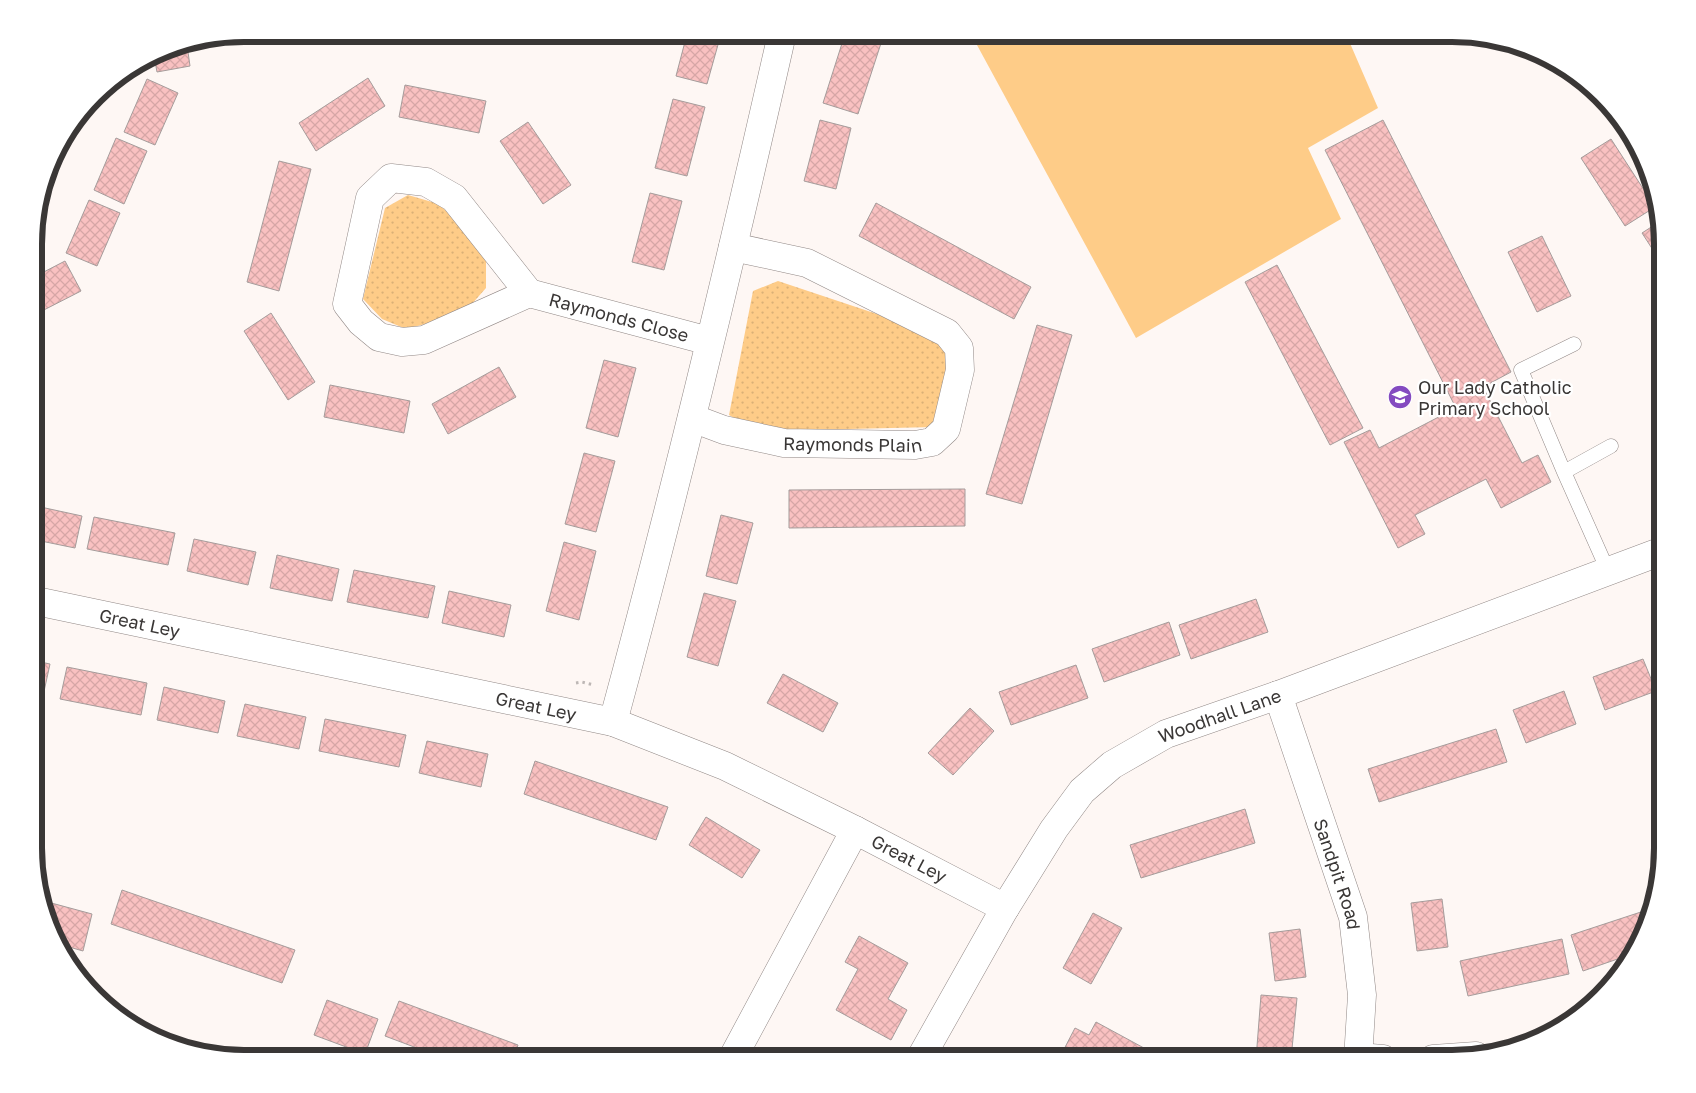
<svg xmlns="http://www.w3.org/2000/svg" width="1696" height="1093" viewBox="0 0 1696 1093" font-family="'Golos Text',sans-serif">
<defs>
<pattern id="grass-dots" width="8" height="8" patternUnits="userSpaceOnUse" patternTransform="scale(1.25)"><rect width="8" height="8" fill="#fecc88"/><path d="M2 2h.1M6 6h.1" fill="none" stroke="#dab076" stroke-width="1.8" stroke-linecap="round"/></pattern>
<pattern id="building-cross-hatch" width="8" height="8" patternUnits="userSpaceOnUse" patternTransform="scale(1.25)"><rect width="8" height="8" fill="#f9c1c1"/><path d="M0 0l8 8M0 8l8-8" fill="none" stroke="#d6a6a6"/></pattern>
</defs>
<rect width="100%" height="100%" fill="#fef7f4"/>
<!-- grass -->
<path fill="url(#grass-dots)" d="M408,195L439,204L465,230L486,260V288L463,314L406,329L382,319L363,299L385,208Z
M778,281L955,340L935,427L757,431L729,415L753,291Z"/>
<!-- green -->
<path fill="#fecc88" d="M971,34H1346L1378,108L1308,148L1341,219L1136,338Z"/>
<!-- building -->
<path fill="url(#building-cross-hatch)" stroke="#a59c9b" d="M687,34H721L707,84L676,76Z
M845,34H884L858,114L823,103Z
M187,45L190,66L157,72L154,56L164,50Z
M368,78L385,106L316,151L299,123Z
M147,79L178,93L155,145L124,132Z
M405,85L486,101L479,133L399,117Z
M673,99L705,107L687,176L655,168Z
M820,120L851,128L836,189L804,181Z
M1383,120L1511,372L1483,387L1522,463L1538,455L1551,482L1501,508L1486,479L1415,515L1425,534L1398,548L1344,442L1370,430L1379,448L1456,408L1325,150Z
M528,122L571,185L543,204L500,141Z
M116,138L147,151L124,204L94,190Z
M1611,139L1655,207L1625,226L1581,158Z
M279,161L311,169L279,291L247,282Z
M650,193L682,201L664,270L632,262Z
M89,200L120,213L97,266L66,253Z
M876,203L1031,287L1014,319L859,236Z
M1659,222L1662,231V264L1642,233Z
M1542,236L1571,296L1537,312L1508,252Z
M65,261L81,291L36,314V276Z
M1277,265L1363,428L1330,445L1245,282Z
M271,313L315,382L288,400L244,331Z
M1037,325L1072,335L1022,504L986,494Z
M604,360L636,368L618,437L586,428Z
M499,367L516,397L448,434L432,404Z
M330,385L410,401L404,433L324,417Z
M584,453L615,461L596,532L565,524Z
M965,489V526L789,528V490Z
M36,506L82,516L75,548L36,540Z
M721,515L753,523L737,584L706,576Z
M94,517L175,533L168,565L87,549Z
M194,539L256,552L248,585L187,571Z
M564,542L596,551L579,620L546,611Z
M277,555L339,569L332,601L270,588Z
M354,570L435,586L428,618L347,602Z
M449,591L511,605L504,637L442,623Z
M704,593L736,601L718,666L687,657Z
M1256,599L1268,632L1191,659L1179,625Z
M1169,622L1180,655L1104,682L1092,649Z
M1643,659L1656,691L1605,710L1593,677Z
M36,661L50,664L43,696L36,695Z
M1076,665L1088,698L1011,725L999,692Z
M67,667L147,683L141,715L60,699Z
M783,674L838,703L823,732L767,703Z
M164,687L225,701L218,733L157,720Z
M1564,691L1576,724L1526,743L1513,710Z
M245,704L306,717L299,749L237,736Z
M970,708L994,731L953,775L928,753Z
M325,719L406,735L399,767L319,751Z
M1496,729L1507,762L1379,802L1368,769Z
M427,741L488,754L481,787L419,773Z
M535,761L668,807L656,840L524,794Z
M1245,809L1255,843L1141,878L1130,845Z
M706,817L760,850L742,878L689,845Z
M122,890L295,950L282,983L111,924Z
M1442,899L1448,947L1417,951L1411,903Z
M44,901L92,914L83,951L59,944Z
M1653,908L1651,916L1632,954L1583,971L1571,935Z
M1093,913L1122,928L1091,984L1063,968Z
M1300,929L1306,977L1275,981L1269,933Z
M859,936L908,963L888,999L907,1010L891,1040L836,1010L858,969L845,962Z
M1562,939L1569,974L1468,996L1460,961Z
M1261,995L1297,998L1291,1059H1256Z
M327,1000L378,1019L365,1054L314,1035Z
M399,1001L518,1045L513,1059H446L385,1036Z
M1096,1022L1155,1054L1152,1059H1067L1061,1055L1075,1028L1089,1035Z"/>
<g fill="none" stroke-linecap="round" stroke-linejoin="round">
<!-- lane casing -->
<g stroke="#918886" stroke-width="15">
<path id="lane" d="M1574,344L1521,370L1564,472L1608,571
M1564,472L1611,446"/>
</g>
<!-- street casing -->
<g stroke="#918886" stroke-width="29">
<g id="street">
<path id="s1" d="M529,293L424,340L402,342L379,337L361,322L347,304L370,198L391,178L426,182L454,198L529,293L709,341"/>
<path id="s2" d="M692,418L724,430L784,443L915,445L932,442L946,429L960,370L959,348L947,333L807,263L733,247"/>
<path id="s3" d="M36,601L613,722L725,766L855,830L1005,908"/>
<path id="s4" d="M1278,695L1353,917L1362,995L1358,1059"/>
<path d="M613,722C675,494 730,264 782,34"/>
<path d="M1358,1057L1383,1059"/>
<path d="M732,1059L855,830"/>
<path id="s5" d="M920,1059L1005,908L1054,829L1082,791L1112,765L1166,734L1278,695L1662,551"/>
<path d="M1433,1059L1476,1056"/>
</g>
</g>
<!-- path -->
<path stroke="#bdb7b5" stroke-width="3" stroke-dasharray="2.5 4" stroke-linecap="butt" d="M576,683L582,682L594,685"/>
<!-- lane -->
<use href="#lane" stroke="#fff" stroke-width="14"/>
<!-- street -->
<use href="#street" stroke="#fff" stroke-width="28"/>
</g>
<!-- icons -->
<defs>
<g id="school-disc" transform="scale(1.25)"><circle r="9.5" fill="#844ac0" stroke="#fff"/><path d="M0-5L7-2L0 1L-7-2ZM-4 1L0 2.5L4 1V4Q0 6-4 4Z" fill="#fff"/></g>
</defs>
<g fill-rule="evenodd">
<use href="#school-disc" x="1400" y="397"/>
</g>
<g text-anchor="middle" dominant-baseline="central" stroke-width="4.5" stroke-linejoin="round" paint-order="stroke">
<!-- street labels -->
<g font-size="18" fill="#3a3736" stroke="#fff">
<text stroke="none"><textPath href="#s1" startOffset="626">Raymonds Close</textPath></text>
<text stroke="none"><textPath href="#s2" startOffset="164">Raymonds Plain</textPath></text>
<text stroke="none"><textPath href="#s3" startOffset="106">Great Ley</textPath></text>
<text stroke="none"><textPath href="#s3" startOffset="511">Great Ley</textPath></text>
<text stroke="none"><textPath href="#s5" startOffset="472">Woodhall Lane</textPath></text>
<text stroke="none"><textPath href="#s3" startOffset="916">Great Ley</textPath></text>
<text stroke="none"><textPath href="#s4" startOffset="189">Sandpit Road</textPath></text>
</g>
<!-- poi labels -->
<g font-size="18" fill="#3a3736" stroke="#fff" text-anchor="start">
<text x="1418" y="387">Our Lady Catholic<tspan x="1418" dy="21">Primary School</tspan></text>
</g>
</g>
<!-- crop -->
<path d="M0 0H1696V1093H0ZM244 42H1452A202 202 0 0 1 1654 244V848A202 202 0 0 1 1452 1050H244A202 202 0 0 1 42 848V244A202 202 0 0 1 244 42Z" fill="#fff" fill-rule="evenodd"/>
<path fill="none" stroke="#3a3736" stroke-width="6" d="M244 42H1452A202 202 0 0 1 1654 244V848A202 202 0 0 1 1452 1050H244A202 202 0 0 1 42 848V244A202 202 0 0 1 244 42Z"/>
</svg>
